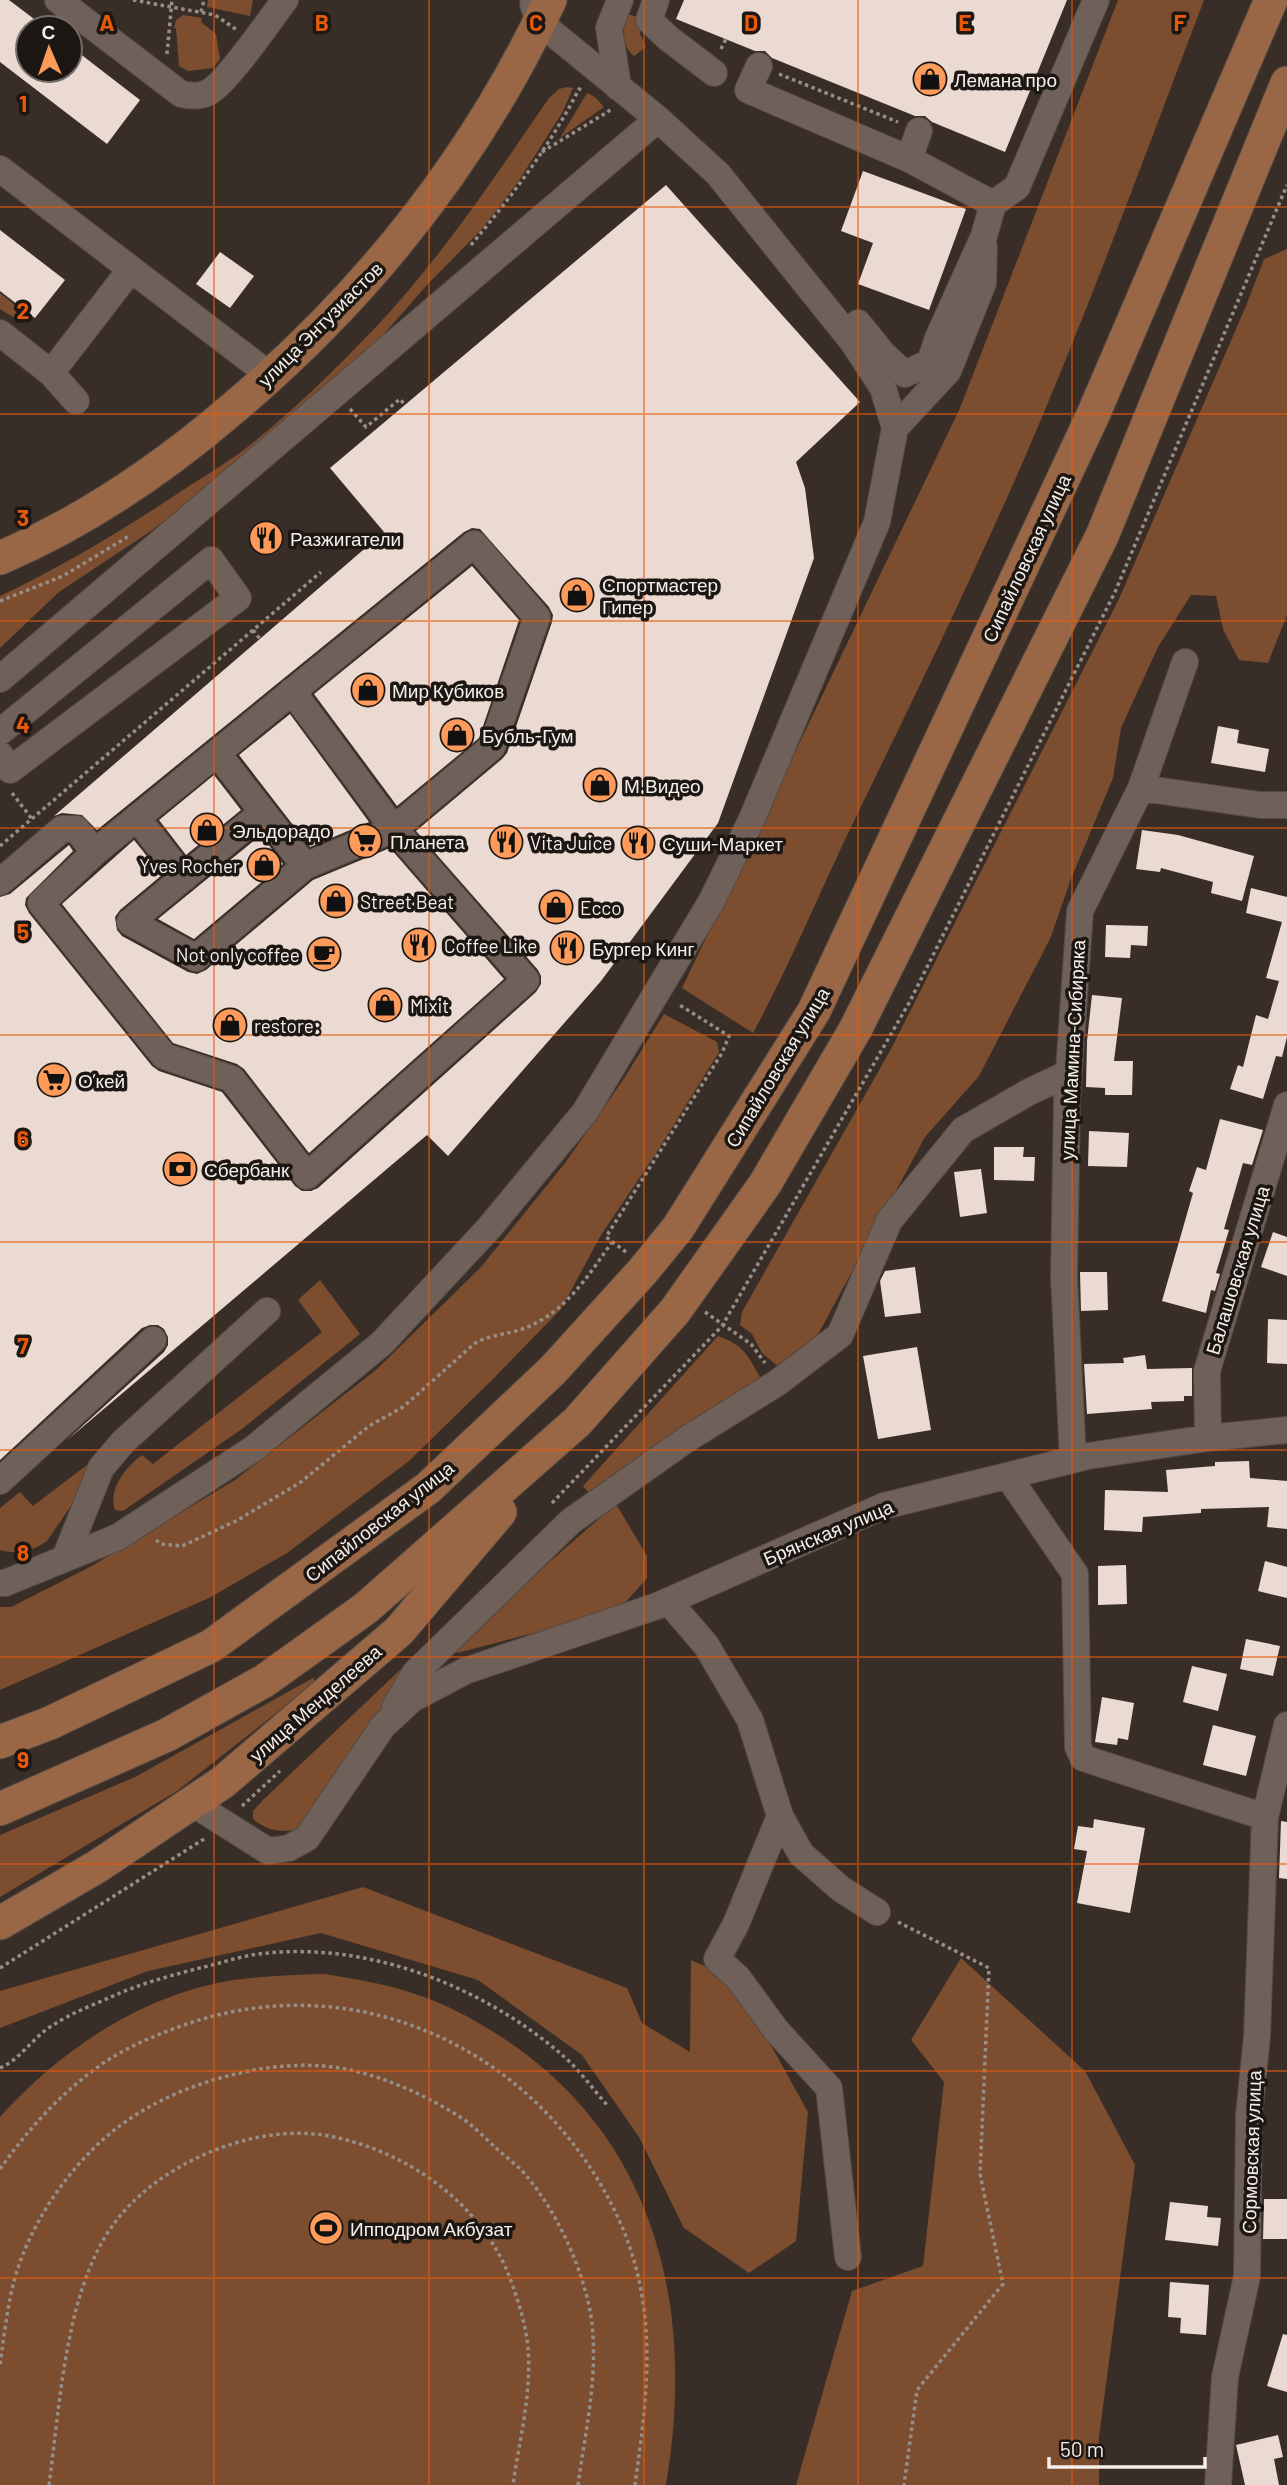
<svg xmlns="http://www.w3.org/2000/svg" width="1287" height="2485" viewBox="0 0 1287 2485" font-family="Barlow,sans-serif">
<rect width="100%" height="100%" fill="#392e27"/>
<!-- green -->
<path fill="#7c4d2f" d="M208,0H253L250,16L207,7Z
M1118,0H1204C1145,155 1088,312 1022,464C969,585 911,704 853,823C819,893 790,965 753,1033L682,988L960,408Z
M628,14L640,18V34L646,47L634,56C620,44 622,29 628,14Z
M183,15L202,18L201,22L216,34L220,59L213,68L188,71L179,66L176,28H174L176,20Z
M567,87L573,88L562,113L518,182L482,229L427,285L377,342L223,477L151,531L59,592L0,648V596C61,567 118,533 174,496C196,481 219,468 241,452C288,416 332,373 373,330C440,260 494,178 549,98L559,89Z
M587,93L595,97L604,107L560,138Z
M1287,249V615L1268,663L1239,660L1223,629L1216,596L1191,595L1158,647L1121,728L1113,778L1071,879L1050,939L979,1076L925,1137L809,1351L780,1368L762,1353L752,1334L740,1325L742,1312L891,1049L1119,599L1246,306L1264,259Z
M0,293L31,318L18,320L0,309Z
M664,1014L717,1042L719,1052L655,1155L601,1235L561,1309L492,1380L409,1461L287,1553L209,1598L0,1690V1607H11L90,1567L235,1480L377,1369L481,1267L565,1163L623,1080Z
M320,1280L360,1334L242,1429L123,1511L115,1510C108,1488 126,1467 142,1455L153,1464L322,1332L298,1300Z
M718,1336C746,1346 748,1356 762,1381L589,1493L583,1486Z
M112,1446L47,1541C32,1551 18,1555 0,1550V1508L20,1492L33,1506Z
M616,1504L647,1556V1578L618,1611L457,1653L454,1645Z
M400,1670L405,1673L373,1728L297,1830C278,1832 268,1831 253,1819V1811L263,1800Z
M313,1678L316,1682L177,1791L0,1897V1835L135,1777Z
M363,1887L627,1988L642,2023L690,2052L691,1960L734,1979L808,2112L796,2241L749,2273L684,2228L639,2137L582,2055L478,1980L321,1933L148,1971L0,2028V1991Z
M961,1958L1085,2071L1135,2165L1099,2437V2485H796L852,2291L923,2266L944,2082L911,2040Z
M324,1974C354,1979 383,1983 412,1993C451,2005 486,2026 519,2049C662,2153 694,2319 666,2485H0V2117C60,2050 142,1995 233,1980C263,1976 293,1975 324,1974Z"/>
<!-- building -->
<path fill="#eadad1" d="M0,0H9L46,28H28V70H70V46L140,100L107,144L0,62Z
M684,0H1067L1005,152L932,122L925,116H915L772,58L765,51H755L676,19Z
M863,171L966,209L929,310L858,284L873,243L841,231Z
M666,185L860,402L796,462L805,488L814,558L718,823L601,981L448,1156L427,1135L66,1441L164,1352L168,1345V1337L164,1329L158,1325H150L142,1328L0,1460V897L10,894L69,845L73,851L26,898L25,905L29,913L152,1066L159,1071L222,1092L295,1186L302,1191H311L318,1188L536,992L541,984V976L538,970L416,831L502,759L507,753L552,622L553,615L549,607L480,529L472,528L464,532L97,830L82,815L62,813L54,816L384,532L330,468Z
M0,230L65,280L35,318L0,291Z
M220,252L254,276L230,308L196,284Z
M472,566L519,620L479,738L397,806L314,694Z
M290,714L369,822L310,847L239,755Z
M1218,726L1239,730L1237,743L1269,749L1265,772L1211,763Z
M214,775L241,810L186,855L159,820Z
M1142,830L1178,835L1254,856L1242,901L1211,893L1213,882L1161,868L1160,872L1136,869Z
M261,835L283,864L194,939L158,919Z
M134,840L162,875L120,910L115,917L117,930L122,936L188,972L197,974L206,970L313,880L390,848L504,979L309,1153L244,1069L237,1064L173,1043L62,904Z
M1251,888L1287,897V1037L1282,1057L1276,1056L1263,1099L1230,1089L1238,1065L1243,1067L1256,1015L1268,1019L1279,981L1266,978L1282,922L1246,913Z
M1106,925L1148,926L1147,946L1131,945L1130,958L1105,957Z
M1092,995L1122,998L1114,1061H1133L1132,1095H1105V1088L1086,1087L1087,1041Z
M1220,1119L1263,1130L1252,1165L1243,1163L1224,1229L1229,1230L1216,1273L1220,1274L1215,1291L1211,1290L1206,1313L1162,1301L1193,1193L1189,1191L1197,1167L1206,1170Z
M1089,1131L1129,1133L1127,1167L1088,1166Z
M994,1147H1024L1023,1157H1035L1034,1181L994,1180Z
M981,1169L987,1213L960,1217L954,1172Z
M1273,1232L1287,1237V1276L1261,1267Z
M915,1267L921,1313L885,1317L880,1281L885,1271Z
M1080,1272H1107L1108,1310L1081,1311Z
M1268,1319L1287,1320V1364L1267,1363Z
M917,1347L931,1430L878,1439L863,1356Z
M1145,1355L1147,1369L1192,1368V1396H1184V1401L1151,1402L1152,1409L1087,1414L1084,1364L1124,1363L1123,1358Z
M1249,1461L1250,1478L1287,1481V1529L1267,1527L1269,1507L1201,1509V1513L1143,1517L1142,1532L1104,1530L1105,1490L1168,1492L1166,1470L1215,1466V1462Z
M1265,1561L1287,1567V1598L1258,1591Z
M1126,1565L1127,1604L1098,1605V1566Z
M1246,1639L1280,1646L1273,1676L1240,1669Z
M1192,1666L1227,1674L1218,1711L1183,1702Z
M1102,1697L1134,1703L1128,1740L1118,1738L1117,1745L1095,1742Z
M1213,1725L1256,1736L1246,1776L1203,1765Z
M1094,1819L1145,1828L1130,1913L1077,1903L1087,1851L1074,1849L1078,1826L1093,1828Z
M1281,1821L1287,1822V1879L1279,1878Z
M1264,2199H1287V2239H1263Z
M1170,2202L1208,2206L1207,2217L1221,2218L1218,2246L1165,2240Z
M1170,2282L1209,2285L1206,2335L1180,2333L1181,2318L1168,2317Z
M1283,2334L1287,2335V2392L1267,2386Z
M1278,2435L1283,2457L1274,2459L1279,2485H1245L1236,2445Z"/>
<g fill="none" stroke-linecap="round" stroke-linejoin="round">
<!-- minor casing -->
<g stroke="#534a43" stroke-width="28">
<path id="minor" d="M58,0L181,94C190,96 199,97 207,93C225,86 271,18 285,0
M656,0L649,20L668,38L714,73
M759,66L748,90L909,159L993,204
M618,87L609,28L620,0
M909,159L919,131
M0,169L271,376
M858,323L883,354L905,374L930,362L938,338L984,236L993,204L1017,187L1096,0
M0,333L51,373L76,401
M51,373L131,269
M895,428L948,371L983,283L984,247
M0,679L658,119
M0,732L211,560L238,598L10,770L0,755
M1141,788L1260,805H1287
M263,812L130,922L196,958L305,866
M137,818L184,878
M95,852L474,544L537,617L492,747L394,829L305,866L217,753
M0,882L62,829H76L95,852L41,903L164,1056L232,1079L307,1176L526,980L394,829L292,691
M1208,1438L1207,1371L1287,1105
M1073,1459L1064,1277L1067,1100L1080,911L1141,788L1185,662
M1008,1476L1075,1574L1078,1747L1083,1758L1265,1817
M0,1481L153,1340
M65,1558L101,1468L123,1442L267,1311
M0,1583H5L118,1537L253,1449L382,1343L489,1228L585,1112L711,902L751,821L877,522L895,428L883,388L853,342L718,174L658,119L539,22L533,4
M668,1601L706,1645L750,1720L780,1816L801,1854L841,1889L877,1912
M395,1707L415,1673L571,1521L687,1439L777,1383L840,1335L889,1221L963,1130L1029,1092L1069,1073
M192,1803L268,1851L289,1848L307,1838L383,1726L412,1699L465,1671L657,1606L884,1506L1088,1456L1208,1438L1287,1430
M780,1816L736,1924L717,1959L738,1978L776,2030L829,2088L848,2257
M1218,2485L1225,2377L1247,2276L1249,2115L1257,2036L1265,1817L1287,1725"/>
</g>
<!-- major casing -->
<g stroke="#534a43" stroke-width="35">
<path id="major" d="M0,558C84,522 162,469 231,410C365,297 475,160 550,0
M0,1742L50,1723L211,1646L428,1488L553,1370L642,1272L678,1228L814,1011L1093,415L1271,0
M0,1809L167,1735L264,1681L366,1608L577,1422L675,1311L765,1184L855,1030L1102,536L1287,83
M0,1923L98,1866L223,1782L399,1631L500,1512"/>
</g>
<!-- path -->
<path stroke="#978e88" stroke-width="3.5" stroke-dasharray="3.5 3.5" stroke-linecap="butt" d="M133,0L215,15L237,30
M201,12L204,0
M721,49L726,39
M167,54L172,0
M779,74L898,122
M542,152L609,111L607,109
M471,245C512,196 550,146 579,89L583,90
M350,409L366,427L400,399L405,405
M0,601L63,576L129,536
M253,630L260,639
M12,793L32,819
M0,846L321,572
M626,1252L606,1237L722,1053L729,1036L678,1004
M705,1312L751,1344L765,1363
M552,1503L722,1326L909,1003L1115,592L1287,185
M156,1540L161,1544L182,1546L236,1521L301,1482L369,1426L403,1407L474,1344C489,1334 508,1335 525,1328C566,1312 588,1276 612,1242
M242,1806L280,1771
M898,1922L989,1968L980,2174L1003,2284L917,2390L904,2485
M0,1968L204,1839
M0,2068C21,2059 33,2037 53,2025C73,2012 98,2003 120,1993C151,1980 184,1972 216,1964C233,1959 251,1954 268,1953C372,1943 483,1987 561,2054C578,2068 592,2088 607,2105
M0,2169C27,2131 57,2097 95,2069C122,2049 153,2036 184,2025C366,1961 554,2059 625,2234C658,2319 647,2398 635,2485
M0,2364C4,2337 7,2308 14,2281C27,2233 57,2185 92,2150C122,2119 164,2096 204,2083C243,2070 283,2063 324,2066C370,2070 418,2091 457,2115C472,2124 485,2138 497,2149C506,2157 517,2165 525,2174C555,2210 577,2256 588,2301C602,2361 586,2426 578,2485
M49,2485C60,2406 65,2291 113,2225C156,2165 250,2124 323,2135C404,2148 483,2203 511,2281C519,2303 526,2326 528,2348C532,2393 519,2441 513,2485"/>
<!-- minor -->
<use href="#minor" stroke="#6f6159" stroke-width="26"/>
<!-- major -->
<use href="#major" stroke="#9a6746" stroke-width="33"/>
</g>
<!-- grid -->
<path fill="none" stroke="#e8590c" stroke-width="2" stroke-opacity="0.55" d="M214,0V2485M429,0V2485M644,0V2485M858,0V2485M1072,0V2485M0,207H1287M0,414H1287M0,621H1287M0,828H1287M0,1035H1287M0,1242H1287M0,1450H1287M0,1657H1287M0,1864H1287M0,2071H1287M0,2278H1287"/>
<!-- icons -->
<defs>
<g id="shop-disc" transform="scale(1.75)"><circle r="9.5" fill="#ff9b5a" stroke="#1d1714"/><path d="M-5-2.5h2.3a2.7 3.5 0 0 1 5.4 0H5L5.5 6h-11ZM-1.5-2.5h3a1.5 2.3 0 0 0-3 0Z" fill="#111"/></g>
<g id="restaurant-disc" transform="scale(1.75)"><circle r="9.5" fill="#ff9b5a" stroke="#1d1714"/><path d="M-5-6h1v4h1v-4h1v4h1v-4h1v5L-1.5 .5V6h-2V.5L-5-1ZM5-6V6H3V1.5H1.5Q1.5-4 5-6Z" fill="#111"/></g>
<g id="supermarket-disc" transform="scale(1.75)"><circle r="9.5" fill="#ff9b5a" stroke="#1d1714"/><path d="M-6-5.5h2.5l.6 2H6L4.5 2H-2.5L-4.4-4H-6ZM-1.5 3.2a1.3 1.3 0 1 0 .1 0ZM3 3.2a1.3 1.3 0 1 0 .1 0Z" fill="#111"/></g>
<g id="cafe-disc" transform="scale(1.75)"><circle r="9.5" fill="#ff9b5a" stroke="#1d1714"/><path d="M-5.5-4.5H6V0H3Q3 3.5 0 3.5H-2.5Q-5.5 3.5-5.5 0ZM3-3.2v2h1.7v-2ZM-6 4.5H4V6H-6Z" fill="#111"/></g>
<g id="bank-disc" transform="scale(1.75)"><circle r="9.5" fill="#ff9b5a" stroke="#1d1714"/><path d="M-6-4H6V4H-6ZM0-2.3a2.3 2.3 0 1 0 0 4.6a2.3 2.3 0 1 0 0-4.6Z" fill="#111"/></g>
<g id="stadium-disc" transform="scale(1.75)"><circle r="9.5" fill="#ff9b5a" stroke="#1d1714"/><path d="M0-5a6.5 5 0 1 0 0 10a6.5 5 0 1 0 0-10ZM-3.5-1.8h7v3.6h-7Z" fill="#111"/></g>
</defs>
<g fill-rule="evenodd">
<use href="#shop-disc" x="930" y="79"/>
<use href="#restaurant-disc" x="266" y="538"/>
<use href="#shop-disc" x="577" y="595"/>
<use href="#shop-disc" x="368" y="690"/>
<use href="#shop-disc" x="457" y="735"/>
<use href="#shop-disc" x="600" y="785"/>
<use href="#shop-disc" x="207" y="830"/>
<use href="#supermarket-disc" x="365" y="841"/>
<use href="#restaurant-disc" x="506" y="842"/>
<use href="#restaurant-disc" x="638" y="843"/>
<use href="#shop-disc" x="264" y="865"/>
<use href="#shop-disc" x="336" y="901"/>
<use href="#shop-disc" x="556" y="907"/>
<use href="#restaurant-disc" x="419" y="945"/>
<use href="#restaurant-disc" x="567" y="948"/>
<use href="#cafe-disc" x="324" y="954"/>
<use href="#shop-disc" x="385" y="1005"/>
<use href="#shop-disc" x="230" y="1025"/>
<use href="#supermarket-disc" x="54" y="1080"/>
<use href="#bank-disc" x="180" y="1169"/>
<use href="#stadium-disc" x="326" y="2228"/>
</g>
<g text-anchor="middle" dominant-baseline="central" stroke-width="7" stroke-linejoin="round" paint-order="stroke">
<!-- poi labels -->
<g font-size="19" fill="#f5eee9" stroke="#1d1714" text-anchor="start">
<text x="954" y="79">Лемана про</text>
<text x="290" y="538">Разжигатели</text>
<text x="602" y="584">Спортмастер<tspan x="602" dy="22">Гипер</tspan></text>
<text x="392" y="690">Мир Кубиков</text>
<text x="482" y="735">Бубль-Гум</text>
<text x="624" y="785">М.Видео</text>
<text x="232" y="830">Эльдорадо</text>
<text x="390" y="841">Планета</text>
<text x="530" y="842">Vita Juice</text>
<text x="662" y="843">Суши-Маркет</text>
<text x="240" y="865" text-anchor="end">Yves Rocher</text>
<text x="360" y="901">Street Beat</text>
<text x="580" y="907">Ecco</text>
<text x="444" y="945">Coffee Like</text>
<text x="592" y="948">Бургер Кинг</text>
<text x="300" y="954" text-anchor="end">Not only coffee</text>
<text x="410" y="1005">Mixit</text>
<text x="254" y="1025">restore:</text>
<text x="78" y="1080">О’кей</text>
<text x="204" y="1169">Сбербанк</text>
<text x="350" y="2228">Ипподром Акбузат</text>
</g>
<!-- street labels -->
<g font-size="19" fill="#f5eee9" stroke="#1d1714">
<text transform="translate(320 324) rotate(-45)">улица Энтузиастов</text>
<text transform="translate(1026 558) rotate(-65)">Сипайловская улица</text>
<text transform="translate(1072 1050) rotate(-87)">улица Мамина-Сибиряка</text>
<text transform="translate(777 1067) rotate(-59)">Сипайловская улица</text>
<text transform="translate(1237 1270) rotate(-73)">Балашовская улица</text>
<text transform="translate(379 1521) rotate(-38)">Сипайловская улица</text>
<text transform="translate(828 1532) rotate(-23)">Брянская улица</text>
<text transform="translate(315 1703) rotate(-41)">улица Менделеева</text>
<text transform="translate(1251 2152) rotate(-88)">Сормовская улица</text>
</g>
</g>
<g font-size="23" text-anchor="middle" font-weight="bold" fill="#e8590c" stroke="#1d1714" stroke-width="7" stroke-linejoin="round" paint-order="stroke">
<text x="107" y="31">A</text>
<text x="322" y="31">B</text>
<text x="536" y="31">C</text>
<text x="751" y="31">D</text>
<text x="965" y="31">E</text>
<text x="1180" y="31">F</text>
<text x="23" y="112">1</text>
<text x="23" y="319">2</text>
<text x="23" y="526">3</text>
<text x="23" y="733">4</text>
<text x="23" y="940">5</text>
<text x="23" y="1147">6</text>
<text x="23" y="1354">7</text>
<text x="23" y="1561">8</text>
<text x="23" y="1768">9</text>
</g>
<!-- north arrow -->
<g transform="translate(49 49) rotate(358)"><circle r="33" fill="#1d1714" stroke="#736d69" stroke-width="2"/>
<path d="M0-5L12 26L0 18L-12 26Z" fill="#ff9b5a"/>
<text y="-10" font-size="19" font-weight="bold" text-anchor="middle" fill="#f5eee9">С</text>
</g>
<!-- scale -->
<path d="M1049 2457v10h156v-10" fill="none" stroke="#f5eee9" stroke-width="3.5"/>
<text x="1060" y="2457" font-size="21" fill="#f5eee9" stroke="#1d1714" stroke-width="5" paint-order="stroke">50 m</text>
</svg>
